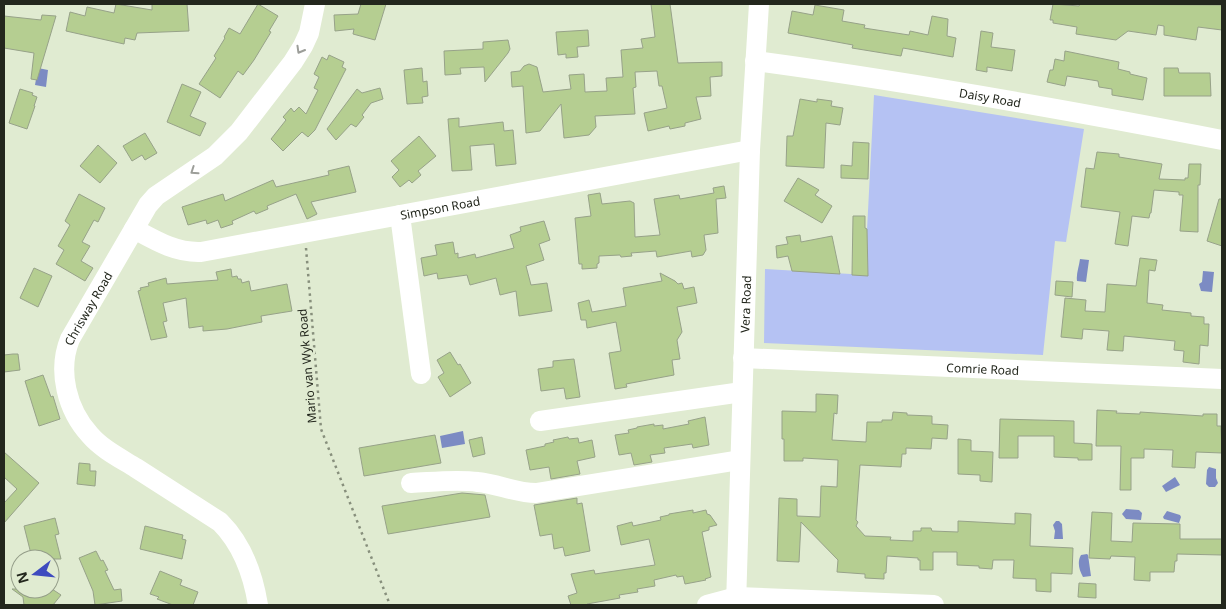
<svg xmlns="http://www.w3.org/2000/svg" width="1226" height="609" viewBox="0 0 1226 609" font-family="'Noto Sans',sans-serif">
<rect width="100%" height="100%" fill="#e0ebd1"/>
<!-- green -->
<path fill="#b5c2f3" d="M874,95L1084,129L1066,242L1055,241L1043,355L764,343L765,269L868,275L867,230Z"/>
<!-- water -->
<path fill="#7c8bc3" d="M38,68L48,70L46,87L35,85Z
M1080,259L1089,260L1086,282L1077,281C1076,274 1079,267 1080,259Z
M1203,271L1214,272L1212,292L1201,291L1199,284L1202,282Z
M463,431L465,444L442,448L440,436Z
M1209,467L1216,469V478L1218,483L1215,487H1209L1206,484L1207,470Z
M1175,477L1180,485L1166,492L1162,486Z
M1126,509L1139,510L1142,513L1141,520L1126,519L1122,514Z
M1167,511L1180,515L1181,517L1179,523L1164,519L1163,517Z
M1056,521H1059L1062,524L1063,539H1054L1055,531L1053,525Z
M1087,554L1088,555L1091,576L1083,577C1079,570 1077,562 1081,555Z"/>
<!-- building -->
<path fill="#b5ce91" stroke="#97a289" d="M116,4L152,10V4H187L189,31L137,33L135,40L125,38L124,44L66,31L70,12L85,16L87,7L114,13Z
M258,4L278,16L269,31L271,32L254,60L243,75L238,71L220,98L199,84L216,58L214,56L225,38L224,37L229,28L240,34Z
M361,4H386L375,40L353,34L354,29L335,31L334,15L358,14Z
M651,4H670L678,63L722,62V76L710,77L711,96L696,97L701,119L685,123V126L670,129L669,126L648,131L644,113L667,108L662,86H659L657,71L635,72L636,87L633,88L635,114L595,116L596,127L589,135L564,138L561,104L540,131L526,133L523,86L512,87L511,72L520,71L524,66L529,64L537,67L543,92L571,89L569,75L584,74L585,92L607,91L606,78L623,77L621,50L643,48L641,39L655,37Z
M1053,4L1079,6L1080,4L1222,5V30L1198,27L1196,40L1164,35V26L1158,25L1156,35L1128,31L1116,40L1076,34L1077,27L1053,23V20H1050Z
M815,5L844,10L842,21L865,25L864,28L909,35L910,31L928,35L932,16L948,19L947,36L956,38L953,57L903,48L901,56L852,48L853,45L788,33L792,11L813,15Z
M42,15L56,16L37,80L31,79L34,53L4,48V16L41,20Z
M588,30L589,46L577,47L578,57L566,58V54L558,55L556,32Z
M981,31L993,33L991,47L1015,50L1012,71L987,67V72L976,70Z
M508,40L510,49L508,53L485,82L484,67L460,68L461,74L445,75L444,51L483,49V42Z
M1065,51L1119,62L1118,69L1130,72V74L1147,78L1143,100L1112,95V89L1099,87L1098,81L1067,76L1065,86L1047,82L1050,70H1053L1055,59L1064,61Z
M329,55L344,62L342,67L346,69L315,130L308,137L302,132L283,151L271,139L286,120L283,117L291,108L294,112L299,107L306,114L318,90L314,88L319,77L314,74L322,57L327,60Z
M422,68L423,82L427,81L428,96L422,97L423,103L407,104L404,70Z
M1164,68H1178L1179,73H1210L1211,96H1164Z
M182,84L201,92L190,116L206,123L200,136L167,122Z
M380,88L383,99L371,103L362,115L364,117L356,127L351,124L336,140L327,129L357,89L362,93Z
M20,89L33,93L32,95L37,97L34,106H35L27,129L9,123Z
M800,99L817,102V99L832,101L831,106L843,108L840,125L826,123L824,168L786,166L787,136H793Z
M459,118V127L503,122L504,131L513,130L516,164L496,166L494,144L470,146L472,170L452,171L448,119Z
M145,133L157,153L145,160L142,155L132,161L123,146Z
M419,136L436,156L418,171L421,175L412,183L409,180L400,187L392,177L399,170L391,161Z
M853,142L869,143L868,179L841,178V165L852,166Z
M98,145L117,163L100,183L80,166Z
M1097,152L1119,154V157L1162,164L1159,179L1185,180V178H1188L1189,164H1201L1200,185H1198V232L1180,231L1183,195H1179V192L1154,190L1151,213H1150L1149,218L1132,216L1128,246L1115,244L1120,212L1081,207L1086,168L1094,169Z
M349,166L356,192L311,202L317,214L307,219L296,194L267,206L268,209L256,214L254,211L232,221L233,224L221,228L218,220L207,224L206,220L188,225L182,207L223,194L225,201L273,180L276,187L329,175L328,171Z
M798,178L819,190L815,195L832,206L822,223L784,201Z
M724,186L726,198L716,199L718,233L704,235L706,250L703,255L692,257L691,251L657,257L656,251L631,253L632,256L621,257L620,255L599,256V263L597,264V268L582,269V264H579L575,218L591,216L588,195L600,193L602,204L630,201L634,203L635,237L660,235L654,199L679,195L680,199L714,193L713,188Z
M79,194L105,208L98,222L94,220L82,242L90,246L81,261L93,268L85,281L56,264L64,250L58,246L70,225L65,221Z
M1219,199H1222V246L1207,241Z
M853,216H865V228L867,229L868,276L852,275Z
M544,221L550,240L539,244L544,260L526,266L531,285L547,283L552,311L519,316L516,291L500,295L496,278L470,285L467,275L438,279L437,273L424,276L421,258L437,255L435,245L453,242L455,254L458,253V258L475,254L476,258L514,248L510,235L521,231L520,227Z
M800,235L801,242L832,236L840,274L792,271L788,256L777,258L776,246L788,244L786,237Z
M1140,258L1157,260L1155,271L1149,270L1147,303L1163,305L1162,310L1191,313V316L1204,317V324H1209L1208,346L1200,345L1199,364L1183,362L1184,351L1174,350L1175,341L1124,336L1123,351L1107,350L1109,331L1083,329L1082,339L1061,337L1065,298L1086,300L1085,311L1105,312L1107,284L1136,286Z
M34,268L52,276L38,307L20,298Z
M231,269L232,277L237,276L238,279H241L242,283L249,281L251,291L287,284L292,311L261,316L262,322L227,329L203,331V326L189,328L186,298L163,303L167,321L163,322L167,337L151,340L138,291L141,290L140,288L149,286L148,283L166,278L167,284L218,280L216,272Z
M660,273L675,281L678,284L682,283L684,289L694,287L697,303L677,307L682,332L677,340L680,359L672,360L674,375L626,384L627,387L615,389L609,353L621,351L616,322L587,328L586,320H581L578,303L589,300L592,312L626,306L623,288L662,281Z
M1056,281L1073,282L1072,297L1055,295Z
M450,352L458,365L460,364L471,383L450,397L438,377L444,373L437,360Z
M13,354H18L20,370L4,372V355Z
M574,359L580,397L566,399L564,388L541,391L538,369L553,367V361Z
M43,375L51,397L53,396L60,419L39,426L25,381Z
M816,394L838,395L837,414L834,413L832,440L866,442L867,422H882V420H892L893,412L907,413V415L932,416V424L948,425L947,439L932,438L931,449L906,448V454H902L901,467L860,465L856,520L858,522L856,526L865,536L891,537L890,540L913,541V531H921V528H931L932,531L958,532V521L1015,524V513L1031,514L1030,546L1073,548L1072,574L1051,573V592L1036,591V579L1013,578L1014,560H993L992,569L979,568V566L957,565V552H933V570H920V560H918V558L887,556L886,573H884V579L865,578V574L837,572L838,560L801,522L799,562L777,561L779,498L797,499V516L820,517L821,486L837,487L838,460L803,458V461H784V439H782V411L816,412Z
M1097,410L1117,411L1116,413L1140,414V412L1203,416V414H1217V426H1221L1222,453L1196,452L1195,468L1172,467L1173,450L1144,449V458H1131V490H1120L1121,446H1096Z
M705,417L709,445L693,448L692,444L664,448L665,453L650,455L652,462L634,465L631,453L619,455L615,435L629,433L628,430L637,428V427L654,424V426L663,425V429L689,424L688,421Z
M1000,419L1074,421V443L1092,444V460H1078V458L1054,457V436H1018V458H999Z
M435,435L441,463L364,476L359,448Z
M482,437L485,454L473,457L469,440Z
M568,437L569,439L578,438L579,443L592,440L595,457L577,461L580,474L551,479L549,467L530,470L526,450L545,446V444L554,442L553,440Z
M958,439L971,440V451L993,452L992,482L980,481V475L958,474Z
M4,452L39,483L4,523V503L17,489L4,477Z
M79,463L90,464V471H96L95,486L77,484Z
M462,493L485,495L490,517L388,534L382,506Z
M577,498V504L582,503L590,551L565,556L563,547L554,549L552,534L540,536L534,505Z
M693,510V513L706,510L707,514L710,515L717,525L709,527V530L702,532L711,577L705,579L706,580L685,584L683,576L677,577L676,575L654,580L655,586L637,589L638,592L619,595L620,598L587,604L588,605H571L568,596L577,593L571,574L594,570L595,574L655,565L649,539L621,545L617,526L632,522L633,526L661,520L660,517L669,515V514Z
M1092,512L1112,513L1111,541L1132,542L1133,523L1180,524V539H1222V555L1177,554V561H1175L1174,572H1150V581L1134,580L1135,557L1111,556L1110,559L1089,558Z
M55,518L59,534L55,535L61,559H47L46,554L32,558L24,526Z
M145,526L183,535L182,539L186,540L182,559L140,549Z
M96,551L101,561L103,560L108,570L105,571L114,590L121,589L122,601L95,605L93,591L79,558Z
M160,571L182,580L180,585L198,592L193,605H173L157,599L159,597L150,594Z
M1079,583L1096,584V598L1078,597Z
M12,589H52L61,595L53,605H24L23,597Z"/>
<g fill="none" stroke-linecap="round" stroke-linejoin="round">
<!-- path -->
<path stroke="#878f7c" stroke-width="2.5" stroke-dasharray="2.5 4" stroke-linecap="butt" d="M306,248L321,429L390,605"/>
<!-- minor -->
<g stroke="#fff" stroke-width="20">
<path id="s1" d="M755,61C912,82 1067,110 1222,140"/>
<path d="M400,215L421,374"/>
<path id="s2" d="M134,229C156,241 176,253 201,252L750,150"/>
<path id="s3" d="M743,358L1222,379"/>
<path d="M540,421L742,392"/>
<path d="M411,483C433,482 456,479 478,482C498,484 516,493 536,493L740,460"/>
<path id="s4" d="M258,605C253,574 243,545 220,522C192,504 164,486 136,468C120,458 102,449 90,435C67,410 57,371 70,339L148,205L156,196L215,156L239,132L293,62L303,46L309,33L315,4"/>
<path d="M707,605L737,597L934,605"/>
<path id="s5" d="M736,605L750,150L759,4"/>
</g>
</g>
<!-- one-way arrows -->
<defs><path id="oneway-chevron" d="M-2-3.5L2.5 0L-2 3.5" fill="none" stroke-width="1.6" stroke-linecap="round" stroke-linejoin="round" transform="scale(1.25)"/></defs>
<g stroke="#9c9e99">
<use href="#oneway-chevron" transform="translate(300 50) rotate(120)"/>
<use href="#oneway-chevron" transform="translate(194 171) rotate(146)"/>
</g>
<g text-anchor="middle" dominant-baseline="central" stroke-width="5" stroke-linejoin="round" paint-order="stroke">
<!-- street labels -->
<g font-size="12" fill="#23271d" stroke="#e0ebd1">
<text stroke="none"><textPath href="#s1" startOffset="238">Daisy Road</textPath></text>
<text stroke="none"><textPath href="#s2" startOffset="315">Simpson Road</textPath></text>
<text stroke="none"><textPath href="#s5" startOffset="301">Vera Road</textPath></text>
<text stroke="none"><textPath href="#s4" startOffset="388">Chrisway Road</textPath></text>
<text transform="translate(307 366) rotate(-95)">Mario van Wyk Road</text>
<text stroke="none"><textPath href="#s3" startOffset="240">Comrie Road</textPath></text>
</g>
</g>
<!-- border -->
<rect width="1226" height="609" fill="none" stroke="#23271d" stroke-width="10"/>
<!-- north arrow -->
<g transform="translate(35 574) rotate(254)"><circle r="24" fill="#e0ebd1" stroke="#949d89"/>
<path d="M0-4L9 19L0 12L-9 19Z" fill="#3e4bbf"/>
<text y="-8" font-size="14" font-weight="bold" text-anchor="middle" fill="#23271d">N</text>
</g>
</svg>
